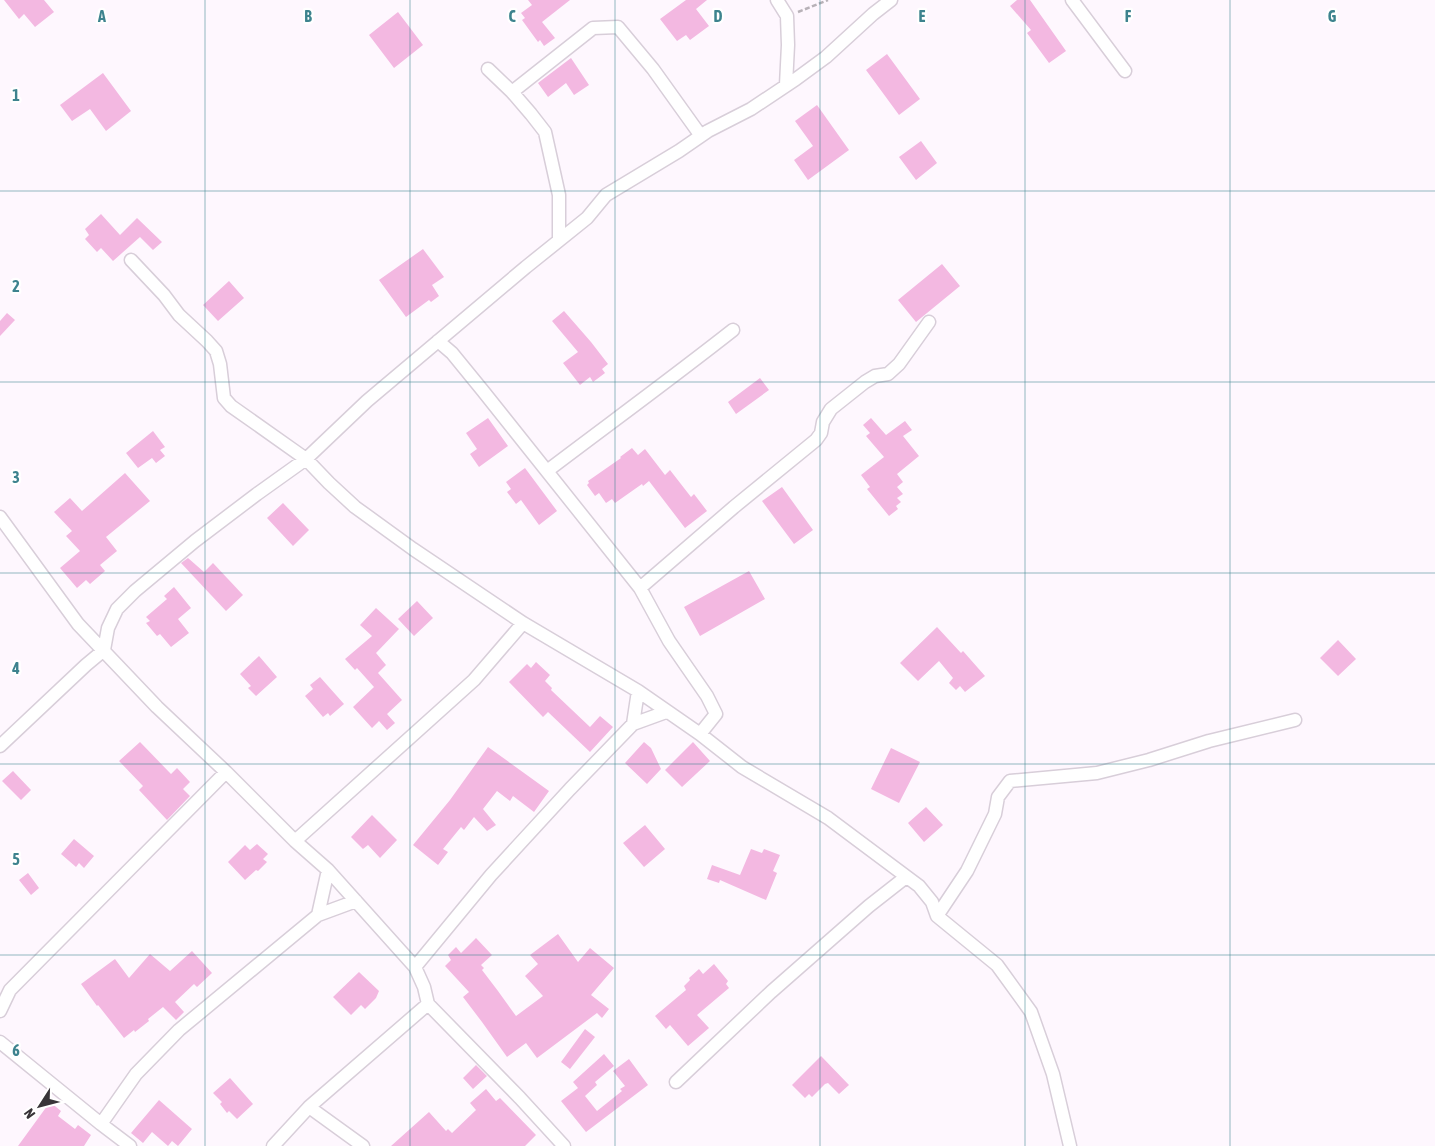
<svg xmlns="http://www.w3.org/2000/svg" width="1435" height="1146" viewBox="0 0 1435 1146" font-family="'Asap Condensed',sans-serif">
<rect width="100%" height="100%" fill="#fef7fe"/>
<!-- building -->
<path fill="#f3b8e1" d="M4,0H44L54,12L35,27L24,14L19,19Z
M528,0H570L542,22L555,38L544,46L540,40L538,42L522,20L525,18L521,13L532,5Z
M686,0H707L696,9L709,26L690,40L686,35L677,41L660,19Z
M1017,0H1030L1066,51L1049,63L1027,33L1031,30L1010,6Z
M398,12L423,45L394,68L369,35Z
M887,54L920,99L899,115L866,70Z
M571,58L589,85L574,95L566,83L548,97L538,83Z
M103,73L131,111L106,131L90,109L72,121L60,105Z
M817,105L849,150L808,180L794,160L813,146L795,121Z
M921,141L937,163L916,180L899,157Z
M101,214L120,235L137,218L162,242L153,250L140,237L113,261L101,248L97,252L85,239L89,235L85,229Z
M423,249L444,277L432,285L439,296L431,302L429,300L406,317L379,280Z
M942,264L960,286L916,322L898,300Z
M229,281L244,298L218,321L203,305Z
M564,311L591,342L608,364L602,369L605,373L593,382L590,377L580,385L563,363L578,352L552,321Z
M7,313L15,320L0,336V321Z
M760,378L769,390L736,414L728,402Z
M488,418L508,446L479,467L470,454L477,449L466,433Z
M871,418L886,435L905,421L912,430L903,436L919,456L897,474L903,482L897,487L903,494L897,498L901,502L896,506L898,509L889,516L867,489L870,487L861,475L884,457L866,436L870,433L863,425Z
M153,431L165,447L160,450L165,456L156,463L152,458L138,468L126,453Z
M632,448L638,455L645,449L665,475L670,470L691,497L694,494L707,511L685,528L649,481L643,486L642,484L615,503L612,499L606,503L599,493L595,496L587,485L589,483L588,481L621,458L620,457Z
M525,468L557,511L539,525L521,500L516,504L507,492L511,489L506,482Z
M125,473L150,501L106,537L117,551L100,565L105,571L90,584L86,580L77,588L60,568L80,551L66,536L72,531L54,512L70,498L82,511Z
M782,487L813,530L794,544L762,501Z
M283,503L309,530L293,546L267,518Z
M188,558L204,572L213,563L243,595L226,611L181,563Z
M749,571L765,599L700,636L684,607Z
M174,587L191,608L178,619L189,633L171,647L160,634L157,636L146,623L150,621L146,617L167,599L164,596Z
M417,601L433,618L414,636L398,619Z
M376,608L399,629L376,653L386,665L378,673L402,700L387,714L395,723L387,730L379,721L372,728L353,707L374,687L357,668L355,670L345,659L372,636L360,625Z
M937,627L961,653L963,651L985,676L965,692L960,686L956,690L949,683L953,678L939,661L918,681L900,663Z
M1338,640L1356,659L1338,676L1320,658Z
M259,656L277,677L256,696L248,688L251,686L240,674Z
M536,662L550,675L545,681L552,688L551,690L590,727L600,716L613,727L590,752L548,712L543,717L509,682L527,664L531,668Z
M320,677L344,704L330,716L328,713L323,717L305,696L313,689L310,685Z
M140,742L171,774L177,768L190,782L183,789L190,796L167,820L139,790L143,786L119,761Z
M644,742L651,748L661,769L647,784L625,763Z
M693,742L710,761L682,787L665,770Z
M488,747L549,791L534,812L513,796L510,801L497,791L483,809L496,825L487,831L474,817L464,830L461,827L443,849L448,852L438,865L413,845L450,800Z
M891,748L920,762L899,803L871,789Z
M13,771L31,790L21,800L2,781Z
M926,807L943,825L924,842L908,823Z
M372,815L397,840L380,858L368,845L363,849L351,837Z
M645,825L665,849L644,867L623,843Z
M74,839L94,856L84,868L79,863L76,867L61,854Z
M257,844L268,854L263,859L267,862L258,871L256,870L245,880L228,862L245,845L250,850Z
M751,849L762,853L764,849L780,855L773,871L777,873L766,900L720,880L719,883L707,879L712,865L740,875Z
M28,873L39,888L31,895L19,880Z
M558,934L578,962L590,948L614,968L591,995L609,1009L602,1018L597,1013L537,1058L526,1043L507,1057L482,1022L463,997L469,992L445,966L451,960L448,955L456,947L461,953L476,938L492,955L481,965L484,968L482,970L498,991L516,1016L543,996L525,976L538,964L530,955Z
M192,951L212,973L197,987L194,984L175,1002L184,1012L176,1020L163,1007L148,1019L149,1021L135,1032L134,1030L124,1038L98,1005L97,1006L81,984L115,959L129,978L150,954L170,971Z
M714,964L728,981L726,984L729,988L697,1015L709,1028L688,1046L670,1025L666,1029L655,1016L686,990L684,986L690,980L689,978L699,969L703,974Z
M359,972L379,991L376,998L365,1009L361,1005L351,1015L333,997Z
M585,1029L595,1037L570,1069L561,1062Z
M604,1054L614,1066L595,1082L597,1085L585,1096L597,1111L622,1091L620,1089L625,1086L613,1071L629,1059L648,1085L586,1132L561,1101L578,1088L573,1082Z
M821,1056L849,1085L839,1094L828,1083L825,1084L812,1097L809,1094L805,1098L792,1085Z
M476,1065L487,1076L473,1089L463,1078Z
M230,1078L253,1104L237,1119L229,1111L227,1113L220,1104L222,1102L213,1093Z
M486,1089L496,1101L500,1098L536,1135L525,1146H391L429,1112L446,1131L448,1129L452,1133L476,1110L470,1103Z
M159,1100L192,1129L178,1146L172,1141L168,1146L152,1132L143,1143L131,1133Z
M50,1102L61,1111L58,1116L75,1129L78,1125L91,1135L84,1146H18Z"/>
<g fill="none" stroke-linecap="round" stroke-linejoin="round">
<!-- minor casing -->
<g stroke="#d8ced9" stroke-width="15">
<path id="minor" d="M777,0L787,16L788,45L786,85
M1072,0L1125,71
M488,69L512,92L531,114L545,132L559,195V240
M512,92L593,28L618,27L653,69L701,136
M131,260L164,295L179,315L207,341L216,351L220,364L224,398L231,406L306,459L329,483L355,507L413,549L523,623L638,691L700,734L742,767L828,818L919,886L932,902L937,916L997,965L1031,1012L1053,1074L1070,1146
M438,341L452,353L483,391L640,588L669,641L707,696L716,714L700,734
M547,471C609,424 672,378 733,330
M0,517L78,624L157,707L226,772L295,841L328,870L415,967L424,987L428,1004L520,1098L564,1146
M640,588L734,507L816,440L821,433L823,422L831,409L865,382L875,376L888,374L899,364L929,322
M633,724L638,691
M0,746L86,665L104,650L108,628L117,609L135,591L195,541L257,494L306,459L367,401L526,267L587,218L606,195L679,151L708,131L751,109L796,79L826,57L873,14L891,0
M295,841L474,680L523,623
M318,915L328,870
M937,916L967,871L995,814L998,797L1010,781L1097,773L1149,760L1209,741L1295,720
M415,967L491,875L570,789L633,724L666,712
M0,1011L10,990L226,772
M0,1042L101,1124L130,1146
M676,1082L771,992L869,906L906,877
M309,1107L363,1146
M101,1124L136,1074L179,1030L318,915L356,901
M273,1146L309,1107L428,1004"/>
</g>
<!-- path -->
<path stroke="#b8b2b8" stroke-width="2.5" stroke-dasharray="5 2.5" stroke-linecap="butt" d="M798,12L828,0"/>
<!-- minor -->
<use href="#minor" stroke="#fff" stroke-width="12"/>
</g>
<!-- grid -->
<path fill="none" stroke="#3d838e" stroke-width="1" stroke-opacity="0.55" d="M205,0V1146M410,0V1146M615,0V1146M820,0V1146M1025,0V1146M1230,0V1146M0,191H1435M0,382H1435M0,573H1435M0,764H1435M0,955H1435"/>
<g font-size="16" text-anchor="middle" font-weight="bold" fill="#3d838e" stroke="#fff" stroke-width="4.5" stroke-linejoin="round" paint-order="stroke">
<text x="102" y="22">A</text>
<text x="308" y="22">B</text>
<text x="512" y="22">C</text>
<text x="718" y="22">D</text>
<text x="922" y="22">E</text>
<text x="1128" y="22">F</text>
<text x="1332" y="22">G</text>
<text x="16" y="101">1</text>
<text x="16" y="292">2</text>
<text x="16" y="483">3</text>
<text x="16" y="674">4</text>
<text x="16" y="865">5</text>
<text x="16" y="1056">6</text>
</g>
<!-- north arrow -->
<g transform="translate(40 1106) rotate(234)" stroke="#ffffff" stroke-width="4" paint-order="stroke">
<path d="M0-4L9 19L0 12L-9 19Z" fill="#383438"/>
<text y="-8" font-size="14" font-weight="bold" text-anchor="middle" fill="#383438">N</text>
</g>
</svg>
